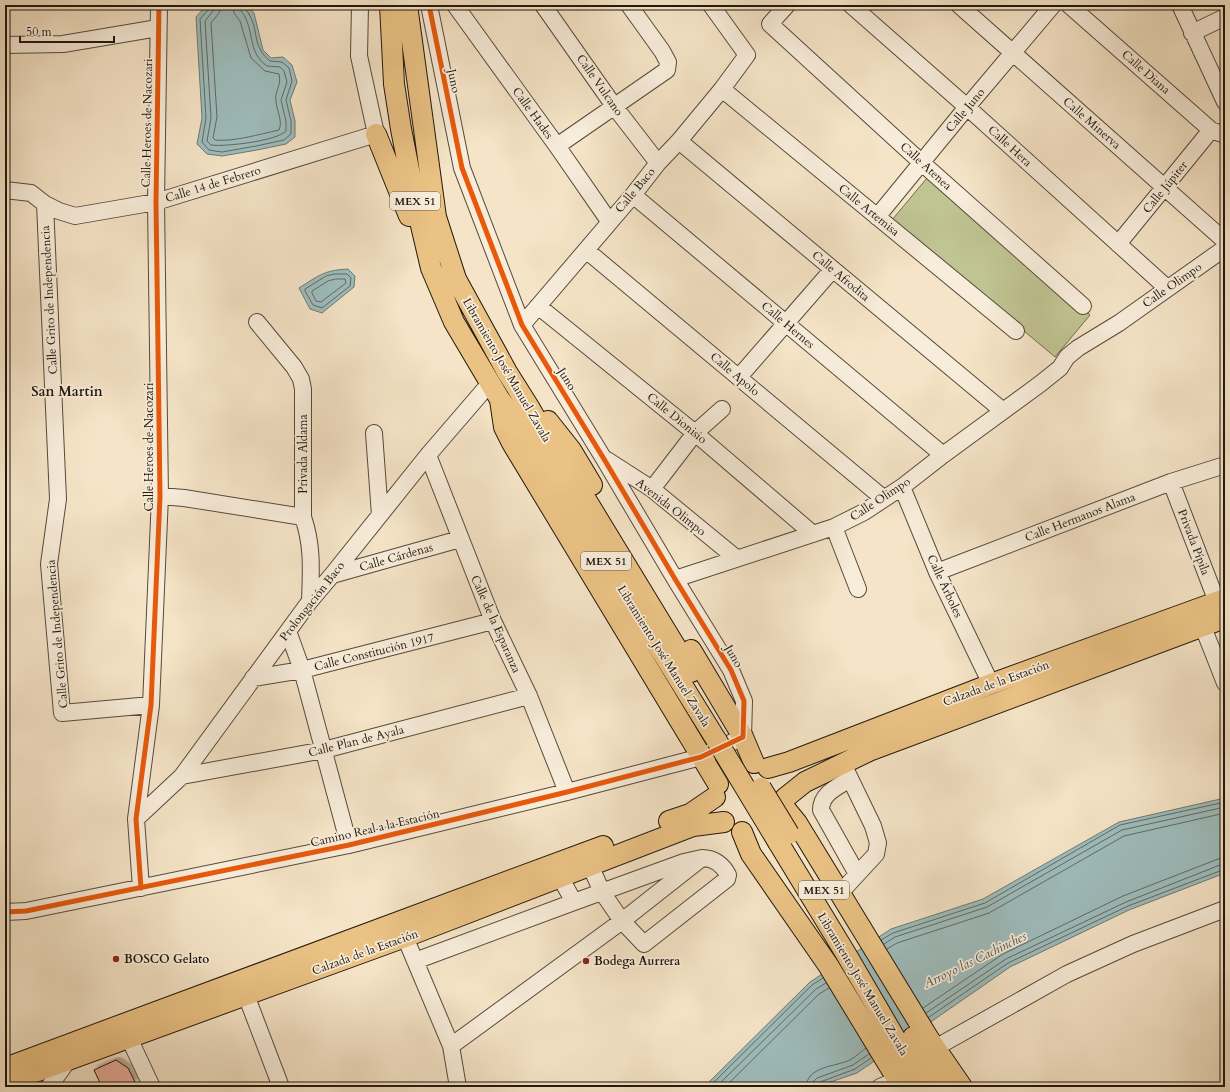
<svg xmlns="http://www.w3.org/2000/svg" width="1230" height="1092" viewBox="0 0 1230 1092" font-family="Cardo,serif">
<defs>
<filter id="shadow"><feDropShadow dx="3.5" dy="-3.5" stdDeviation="1" flood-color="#0004"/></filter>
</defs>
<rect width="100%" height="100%" fill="#f5e4c7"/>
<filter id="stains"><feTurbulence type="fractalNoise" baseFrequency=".005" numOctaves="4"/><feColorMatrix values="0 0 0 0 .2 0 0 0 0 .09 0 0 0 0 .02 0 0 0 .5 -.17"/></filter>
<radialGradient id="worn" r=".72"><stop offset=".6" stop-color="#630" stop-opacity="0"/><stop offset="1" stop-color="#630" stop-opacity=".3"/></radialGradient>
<!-- green -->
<path fill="#c0c392" stroke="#706d4f" d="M927,178L1090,315L1055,357L892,220Z"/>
<!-- water -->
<path fill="#9ebdbd" stroke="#6c7b76" d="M213,5H247L254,13L263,50L271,58L283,57L292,65L297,82L290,100L295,121V137L286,144L257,150L222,156L207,154L197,144L202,118L196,17L205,7Z
M348,269L355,276L354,287L322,313L310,309L299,288C318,276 324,270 348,269Z
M1225,798V873L1129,910L1010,967L857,1073L816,1087H704L810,982L891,929L983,899L1119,822Z"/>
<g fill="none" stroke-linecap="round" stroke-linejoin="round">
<!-- shore -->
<path stroke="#606a64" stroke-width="1" d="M210,5L209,9L200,19L206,118L202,142L209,150L222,152L256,146L284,140L291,134V121L286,100L292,81L289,68L282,62L270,61C252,46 259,33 250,16C248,11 245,10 244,5
M215,5L213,11L205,21L211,118L207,141L211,145C224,147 277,141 286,131V121L281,100L287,82L284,71L280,67L267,66C249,53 254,37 246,19C244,13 239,11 239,5
M221,5L219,13L211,23L217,117L213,138L215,140C234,142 260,134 279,130C283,122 277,111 276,102C274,91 282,86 279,74L265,71L251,58L240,21L234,13L233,5
M335,274H347L351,278L350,286L322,308L313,305L305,291V289L326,276Z
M336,279H345L346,283L321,302L316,301L312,293V291L328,281Z
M881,940L893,933L985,903L1120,825L1225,802
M884,944L895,937L987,907L1122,830L1225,807
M887,949L897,943L989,913L1124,836L1225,813
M923,1008L1003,954L1123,896L1218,859L1225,858
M926,1013L1006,959L1126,902L1220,865L1225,864
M929,1017L1008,963L1128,906L1225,869
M709,1087L812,985L823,978
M716,1087L816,989L826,983
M725,1087L819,994L829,988
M806,1087C807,1066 835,1067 850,1060C855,1057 861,1052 866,1048
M812,1087L813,1082L817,1078L853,1065L869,1054
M817,1087L818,1084L820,1082L855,1069L871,1058"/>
</g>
<!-- building -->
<path fill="#e9ad9b" stroke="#21170c" filter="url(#shadow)" d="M116,1060L128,1068L135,1082L125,1087H102L94,1070Z"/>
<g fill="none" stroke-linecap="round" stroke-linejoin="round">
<!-- minor casing -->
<g stroke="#564a3b" stroke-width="18">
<path id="minor" d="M455,5L557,146L609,221
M543,5L614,106L658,163
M787,5L770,24L922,163L1083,306
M851,5L967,107L1167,288
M959,5L1225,241
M1069,5L1211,130L1225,135
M1180,5L1225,102
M1192,33L1225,17
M5,45L63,44L158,28
M722,89L1016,331
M679,141L1003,411
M557,146L667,70L668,62L662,51L629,5
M5,190L31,193L45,204L59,211L75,216L156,202L376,134L359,56L360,5
M633,195L943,455
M45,204L58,499L49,564L62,713L151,705
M877,217L967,107L1053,5
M1118,244L1211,130
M586,250L883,498
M538,306L695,433L813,534
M257,322L294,367L301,379L303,389V517C313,546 311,571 310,601
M522,325L633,195L658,163L679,141L722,89L747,55L711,5
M739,377L833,269
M374,433L380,515
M428,455L493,621L529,696L567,792
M607,460L652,489L736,558
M1171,482L1217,602
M902,487L937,572L991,684
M652,489L695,433L722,409
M160,496L184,498L303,517
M834,527L858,589
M937,572L1171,482L1225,465
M332,575L460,539
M675,579L834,527L864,512L902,487L943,455L1040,384L1060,368L1067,357L1078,348L1119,323L1225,248
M1203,627L1225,683
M288,631L302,670L349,845
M253,678L302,670L493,621
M182,776L324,750L529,696
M850,779C838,787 821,793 821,810L857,874
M136,819L182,776L310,601L332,575L428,455L490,383
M702,858C714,858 723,865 728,875L727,879L644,944L622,921Z
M560,877L574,902
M141,888L136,819L151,705L160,496L156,202L159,5
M840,893L876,854L878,843L873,826L843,764
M5,912L26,911L349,845L567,792L701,757L743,737L744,701L731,670L675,579L604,459L522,325L462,168L429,5
M402,927L405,937L451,1046L458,1087
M415,961L574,902L684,862L702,858
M246,995L281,1087
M129,1038L152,1087
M451,1046L622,921L602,892L590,865
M935,1048L1067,974L1133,944L1225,909
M49,1087L71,1056
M880,1087L897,1080"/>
</g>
<!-- major casing -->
<g stroke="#21170c" stroke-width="22">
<path id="major" d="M390,5L394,84L401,129L415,200L431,268L454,322L499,398L536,449L717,741
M407,5L436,217L456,279L507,372L529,407L551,446L582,493L691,672
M376,134L409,216
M500,400L504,427L512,443L718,784
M548,421L571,450L592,485
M691,650L743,737L754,763
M768,768L789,762L991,684L1225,599
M785,798L805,782L869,751L1225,618
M784,807L797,823L929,1039L962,1087
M669,821L690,814L715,797
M742,832L751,854L828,965L902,1087
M778,842L846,954L905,1055L926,1087
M913,1037L944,1087
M5,1068L603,846
M5,1083L405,937L693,826L724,822"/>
</g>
<!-- minor -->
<use href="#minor" stroke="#f8eddb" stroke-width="16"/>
<!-- major -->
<use href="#major" stroke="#eac284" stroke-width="20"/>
<!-- major-bridge casing -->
<g stroke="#21170c" stroke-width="22" stroke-linecap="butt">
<path id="major-bridge" d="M717,741L778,842
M761,788L789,834"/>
</g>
<!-- major-bridge -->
<use href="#major-bridge" stroke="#eac284" stroke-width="20"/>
<!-- cycleway casing -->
<g stroke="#f8eddb" stroke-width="8">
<path id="cycleway" d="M141,888L136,819L151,705L160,496L156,202L159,5
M5,912L26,911L349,845L567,792L701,757L743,737L744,701L731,670L675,579L604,459L522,325L462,168L429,5"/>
</g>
<!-- cycleway -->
<use href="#cycleway" stroke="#e8590c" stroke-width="5"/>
</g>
<!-- markers -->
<g fill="#8f2418" stroke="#f8eddb" stroke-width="1.5">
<circle cx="116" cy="959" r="4"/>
<circle cx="586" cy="961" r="4"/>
</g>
<g text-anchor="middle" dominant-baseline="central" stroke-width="3.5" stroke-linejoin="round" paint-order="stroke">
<!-- shield labels -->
<g fill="#f8eddb" stroke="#62574a" stroke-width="1">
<rect x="390" y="192" width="50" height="18" rx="3"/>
<rect x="581" y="552" width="50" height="18" rx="3"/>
<rect x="799" y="881" width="50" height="18" rx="3"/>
</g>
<g font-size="11" font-weight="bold" fill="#21170c">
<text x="415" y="201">MEX 51</text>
<text x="606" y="561">MEX 51</text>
<text x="824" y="890">MEX 51</text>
</g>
<!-- street labels -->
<g font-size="12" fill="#21170c" stroke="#f8eddb">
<text transform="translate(1146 72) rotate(41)">Calle Diana</text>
<text transform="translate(454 81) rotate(78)">Juno</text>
<text transform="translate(600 85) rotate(55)">Calle Vulcano</text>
<text transform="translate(965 110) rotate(-50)">Calle Juno</text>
<text transform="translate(533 113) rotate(54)">Calle Hades</text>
<text transform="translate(147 123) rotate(-89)">Calle Heroes de Nacozari</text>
<text transform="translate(1092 123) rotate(41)">Calle Minerva</text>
<text transform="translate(1010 146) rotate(42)">Calle Hera</text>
<text transform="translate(926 166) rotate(42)">Calle Atenea</text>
<text transform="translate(213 184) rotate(-17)">Calle 14 de Febrero</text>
<text transform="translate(1165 187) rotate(-51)">Calle Júpiter</text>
<text transform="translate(635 190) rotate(-50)">Calle Baco</text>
<text transform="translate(869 210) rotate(39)">Calle Artemisa</text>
<text transform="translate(841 276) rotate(40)">Calle Afrodita</text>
<text transform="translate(1172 285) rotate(-35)">Calle Olimpo</text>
<text transform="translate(49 300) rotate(-93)">Calle Grito de Independencia</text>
<text transform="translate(788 325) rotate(40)">Calle Hernes</text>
<text transform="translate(507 370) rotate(60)">Libramiento José Manuel Zavala</text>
<text transform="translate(735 374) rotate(40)">Calle Apolo</text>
<text transform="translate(567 379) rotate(58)">Juno</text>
<text transform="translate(677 418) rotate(39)">Calle Dionisio</text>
<text transform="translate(149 447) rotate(-90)">Calle Heroes de Nacozari</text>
<text transform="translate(303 454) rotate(-90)">Privada Aldama</text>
<text transform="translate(880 499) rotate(-33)">Calle Olimpo</text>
<text transform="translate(671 507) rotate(38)">Avenida Olimpo</text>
<text transform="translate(1080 517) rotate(-21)">Calle Hermanos Alama</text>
<text transform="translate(1194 542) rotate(69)">Privada Pípila</text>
<text transform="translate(396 557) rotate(-16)">Calle Cárdenas</text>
<text transform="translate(945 586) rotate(65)">Calle Árboles</text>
<text transform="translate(312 601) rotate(-52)">Prolongación Baco</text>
<text transform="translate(496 624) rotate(66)">Calle de la Esparanza</text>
<text transform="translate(57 634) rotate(-95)">Calle Grito de Independencia</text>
<text transform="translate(374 652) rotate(-14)">Calle Constitución 1917</text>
<text transform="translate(664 656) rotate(58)">Libramiento José Manuel Zavala</text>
<text transform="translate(734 656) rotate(60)">Juno</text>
<text transform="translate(996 683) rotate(-20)">Calzada de la Estación</text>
<text transform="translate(356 741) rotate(-14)">Calle Plan de Ayala</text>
<text transform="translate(375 828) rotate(-13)">Camino Real a la Estación</text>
<text transform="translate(365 952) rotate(-20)">Calzada de la Estación</text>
<text transform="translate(863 984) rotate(59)">Libramiento José Manuel Zavala</text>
</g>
<!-- poi labels -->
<g font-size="12" font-weight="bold" fill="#21170c" stroke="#f8eddb" text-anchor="start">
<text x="124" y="959">BOSCO Gelato</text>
<text x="594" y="961">Bodega Aurrera</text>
</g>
<!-- water labels -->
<g font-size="13" font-style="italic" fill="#4d514a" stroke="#f8eddb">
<text transform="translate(975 960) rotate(-26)">Arroyo las Cachinches</text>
</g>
<!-- quarter labels -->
<g font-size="14" font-weight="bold" fill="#21170c" stroke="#f8eddb">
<text x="67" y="391">San Martin</text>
</g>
</g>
<!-- margin -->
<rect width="1230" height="1092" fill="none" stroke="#f5e4c7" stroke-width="20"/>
<rect x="6" y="6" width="1218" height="1080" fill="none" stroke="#21170c" stroke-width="2"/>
<rect x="10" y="10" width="1210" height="1072" fill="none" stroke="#21170c"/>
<!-- scale -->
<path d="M20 36v6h94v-6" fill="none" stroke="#21170c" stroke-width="2"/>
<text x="26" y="36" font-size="12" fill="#21170c" stroke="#f8eddb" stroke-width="3" paint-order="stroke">50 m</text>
<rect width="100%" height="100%" filter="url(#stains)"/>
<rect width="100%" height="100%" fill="url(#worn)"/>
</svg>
